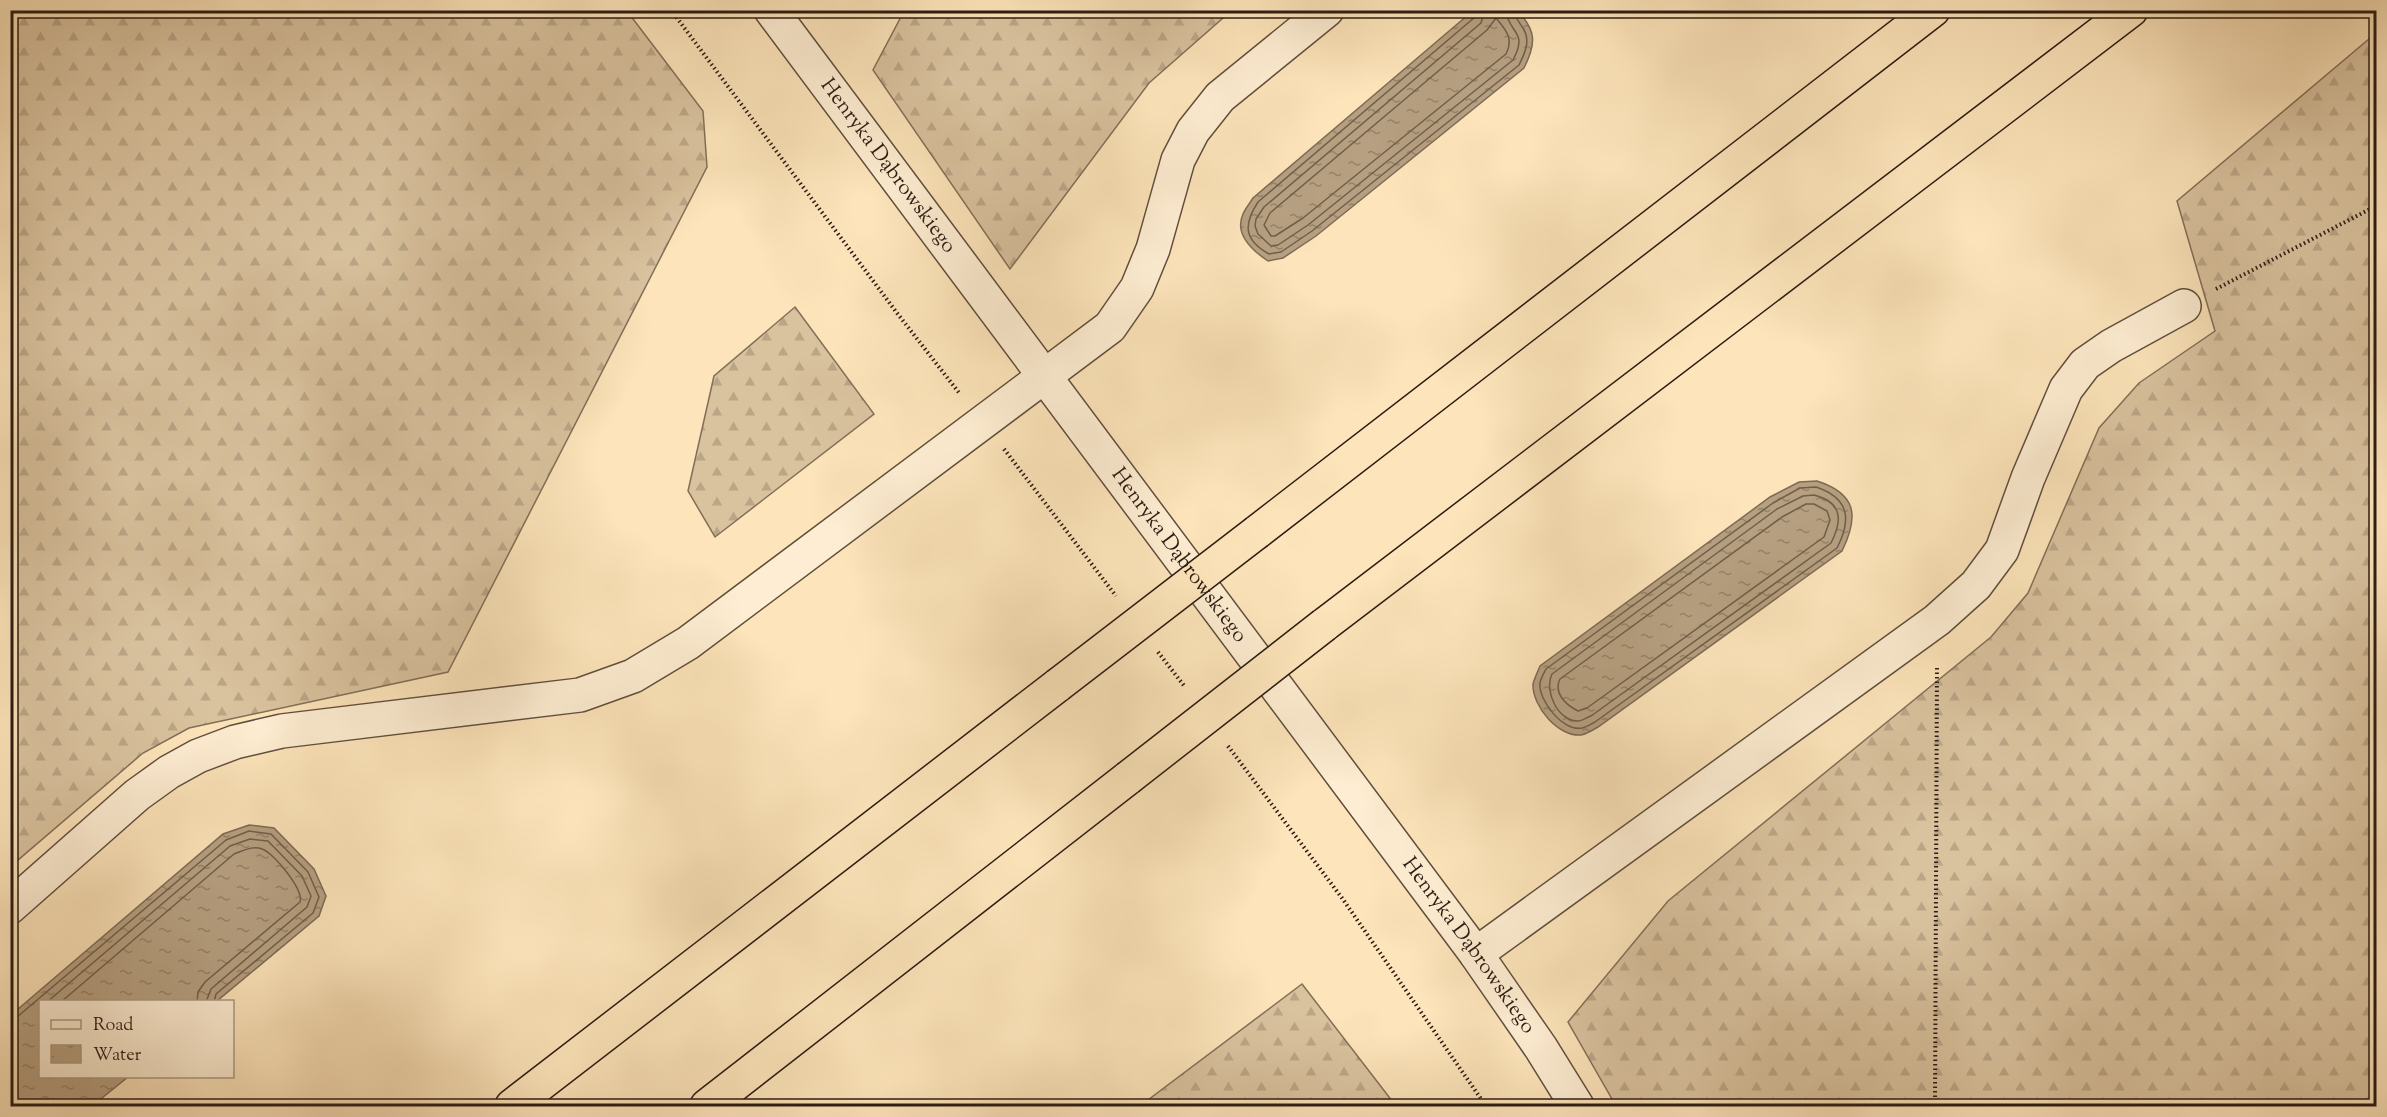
<svg xmlns="http://www.w3.org/2000/svg" width="2387" height="1117" viewBox="0 0 2387 1117" font-family="'Sorts Mill Goudy',serif">
<defs>
<pattern id="forest-firs" width="22" height="20" patternUnits="userSpaceOnUse" patternTransform="scale(1.5)"><rect width="22" height="20" fill="#d9c29e"/><path d="M5 1l3.5 6h-7zM16 11l3.5 6h-7z" fill="#baa687"/></pattern>
<pattern id="water-ripples" width="26" height="14" patternUnits="userSpaceOnUse" patternTransform="scale(1.5)"><rect width="26" height="14" fill="#b6a081"/><path d="M2 4q2-2 4 0t4 0M15 11q2-2 4 0t4 0" fill="none" stroke="#948268"/></pattern>
</defs>
<rect width="100%" height="100%" fill="#fde4ba"/>
<filter id="stains"><feTurbulence type="fractalNoise" baseFrequency=".00333" numOctaves="4"/><feColorMatrix values="0 0 0 0 .2 0 0 0 0 .09 0 0 0 0 .02 0 0 0 .5 -.17"/></filter>
<radialGradient id="worn" r=".72"><stop offset=".6" stop-color="#630" stop-opacity="0"/><stop offset="1" stop-color="#630" stop-opacity=".3"/></radialGradient>
<!-- forest -->
<path fill="url(#forest-firs)" stroke="#826f58" stroke-width="1.5" d="M11,10L627,11L703,111L707,167L448,672L189,728L143,753L11,866Z
M904,11V10L1231,11L1149,83L1010,269L873,70Z
M2376,33V1106H1616L1568,1022L1668,901L1991,637L2028,593L2099,428L2139,383L2215,331L2177,201Z
M795,307L874,414L715,537L688,491L714,376Z
M1302,984L1396,1106H1140Z"/>
<!-- water -->
<path fill="url(#water-ripples)" stroke="#7e6b55" stroke-width="1.5" d="M1517,10C1537,31 1536,44 1524,68L1316,236L1283,258L1268,261C1253,251 1234,234 1243,214C1245,209 1250,203 1253,198L1462,20L1475,11Z
M1817,481C1857,494 1859,516 1842,551L1598,727C1593,730 1586,734 1581,735C1558,737 1532,706 1533,684C1534,679 1538,671 1540,666L1770,497L1799,482Z
M249,825L274,828L314,869L326,896L319,916L217,1001L40,1002V1076L128,1077L92,1106H11V1015L223,834Z"/>
<g fill="none" stroke-linecap="round" stroke-linejoin="round">
<!-- shore -->
<path stroke="#705e4a" stroke-width="1.5" d="M1478,10L1475,17L1258,202C1243,225 1244,240 1269,254L1281,252L1312,231L1519,65C1525,53 1531,40 1523,28C1519,22 1515,18 1514,10
M1485,10L1481,23L1264,207L1256,219L1255,226L1258,234L1271,246L1278,245L1308,225L1513,60C1529,30 1508,34 1506,10
M1496,18C1506,30 1514,39 1506,54L1303,218L1275,236H1271L1264,225L1270,213L1487,30Z
M1816,487C1849,498 1852,519 1837,548L1595,722C1591,724 1586,727 1582,728C1563,732 1538,700 1540,683C1541,678 1544,673 1546,669L1773,503L1800,488Z
M1814,495C1842,502 1843,520 1831,543L1591,716C1587,717 1582,721 1578,721C1557,721 1544,690 1552,674L1777,509L1803,496Z
M1806,504H1814L1827,511L1830,520L1824,537L1587,708L1578,711C1566,705 1553,693 1560,679L1782,517Z
M47,1002L230,846L250,839L268,841L302,876L311,896L307,907L211,989L206,1002
M61,1002L234,854C243,851 253,845 262,849C274,853 304,890 300,902L205,982L198,992L197,1002
M10,1019L17,1017L226,840L249,831L271,834L308,872L319,897L313,913L216,994L214,1002"/>
<!-- minor casing -->
<g stroke="#604e3d" stroke-width="36">
<g id="minor">
<path id="s1" d="M771,10L1476,954L1541,1048L1577,1106"/>
<path d="M10,907L137,795L169,772L198,756L235,742L282,731L580,695L633,676L688,643L1110,327L1137,288L1153,249L1178,160L1193,131L1220,97L1327,10"/>
<path d="M1476,954L1937,620L1976,585L2002,550L2028,478L2066,389L2085,364L2111,346L2184,306"/>
</g>
</g>
<!-- highway casing -->
<g stroke="#2b1c13" stroke-width="36">
<path id="highway" d="M1257,532L1933,10
M1324,625L2131,10
M512,1106L1058,685
M707,1106L1128,778"/>
</g>
<!-- path -->
<path stroke="#2b1c13" stroke-width="4" stroke-dasharray="1.5 3" stroke-linecap="butt" d="M671,10L897,313L960,394
M2216,289L2376,206
M1004,449L1116,596
M1158,652L1185,687
M1228,746L1342,898L1486,1106
M1935,1106L1937,666"/>
<!-- minor -->
<use href="#minor" stroke="#feedd2" stroke-width="33"/>
<!-- highway -->
<use href="#highway" stroke="#fde4ba" stroke-width="33"/>
<!-- highway-bridge casing -->
<g stroke="#2b1c13" stroke-width="36" stroke-linecap="butt">
<path id="highway-bridge" d="M1058,685L1257,532
M1128,778L1324,625"/>
</g>
<!-- highway-bridge -->
<use href="#highway-bridge" stroke="#fde4ba" stroke-width="33"/>
</g>
<g text-anchor="middle" dominant-baseline="central" stroke-width="4.5" stroke-linejoin="round" paint-order="stroke">
<!-- street labels -->
<g font-size="21" fill="#2b1c13" stroke="#feedd2">
<text stroke="none"><textPath href="#s1" startOffset="195">Henryka Dąbrowskiego</textPath></text>
<text stroke="none"><textPath href="#s1" startOffset="681">Henryka Dąbrowskiego</textPath></text>
<text stroke="none"><textPath href="#s1" startOffset="1167">Henryka Dąbrowskiego</textPath></text>
</g>
</g>
<!-- margin -->
<rect width="2387" height="1117" fill="none" stroke="#fde4ba" stroke-width="36"/>
<rect x="12" y="12" width="2363" height="1093" fill="none" stroke="#2b1c13" stroke-width="3"/>
<rect x="18" y="18" width="2351" height="1081" fill="none" stroke="#2b1c13" stroke-width="1.5"/>
<!-- legend -->
<rect x="39" y="1000" width="195" height="78" fill="#feedd2" stroke="#aa9986" stroke-width="1.5"/>
<rect x="51" y="1020" width="30" height="9" fill="#feedd2" stroke="#aa9986" stroke-width="1.5"/>
<text x="93" y="1030" font-size="18" fill="#2b1c13">Road</text>
<rect x="51" y="1045" width="30" height="18" fill="url(#water-ripples)" stroke="#aa9986" stroke-width="1.5"/>
<text x="93" y="1060" font-size="18" fill="#2b1c13">Water</text>
<rect width="100%" height="100%" filter="url(#stains)"/>
<rect width="100%" height="100%" fill="url(#worn)"/>
</svg>
